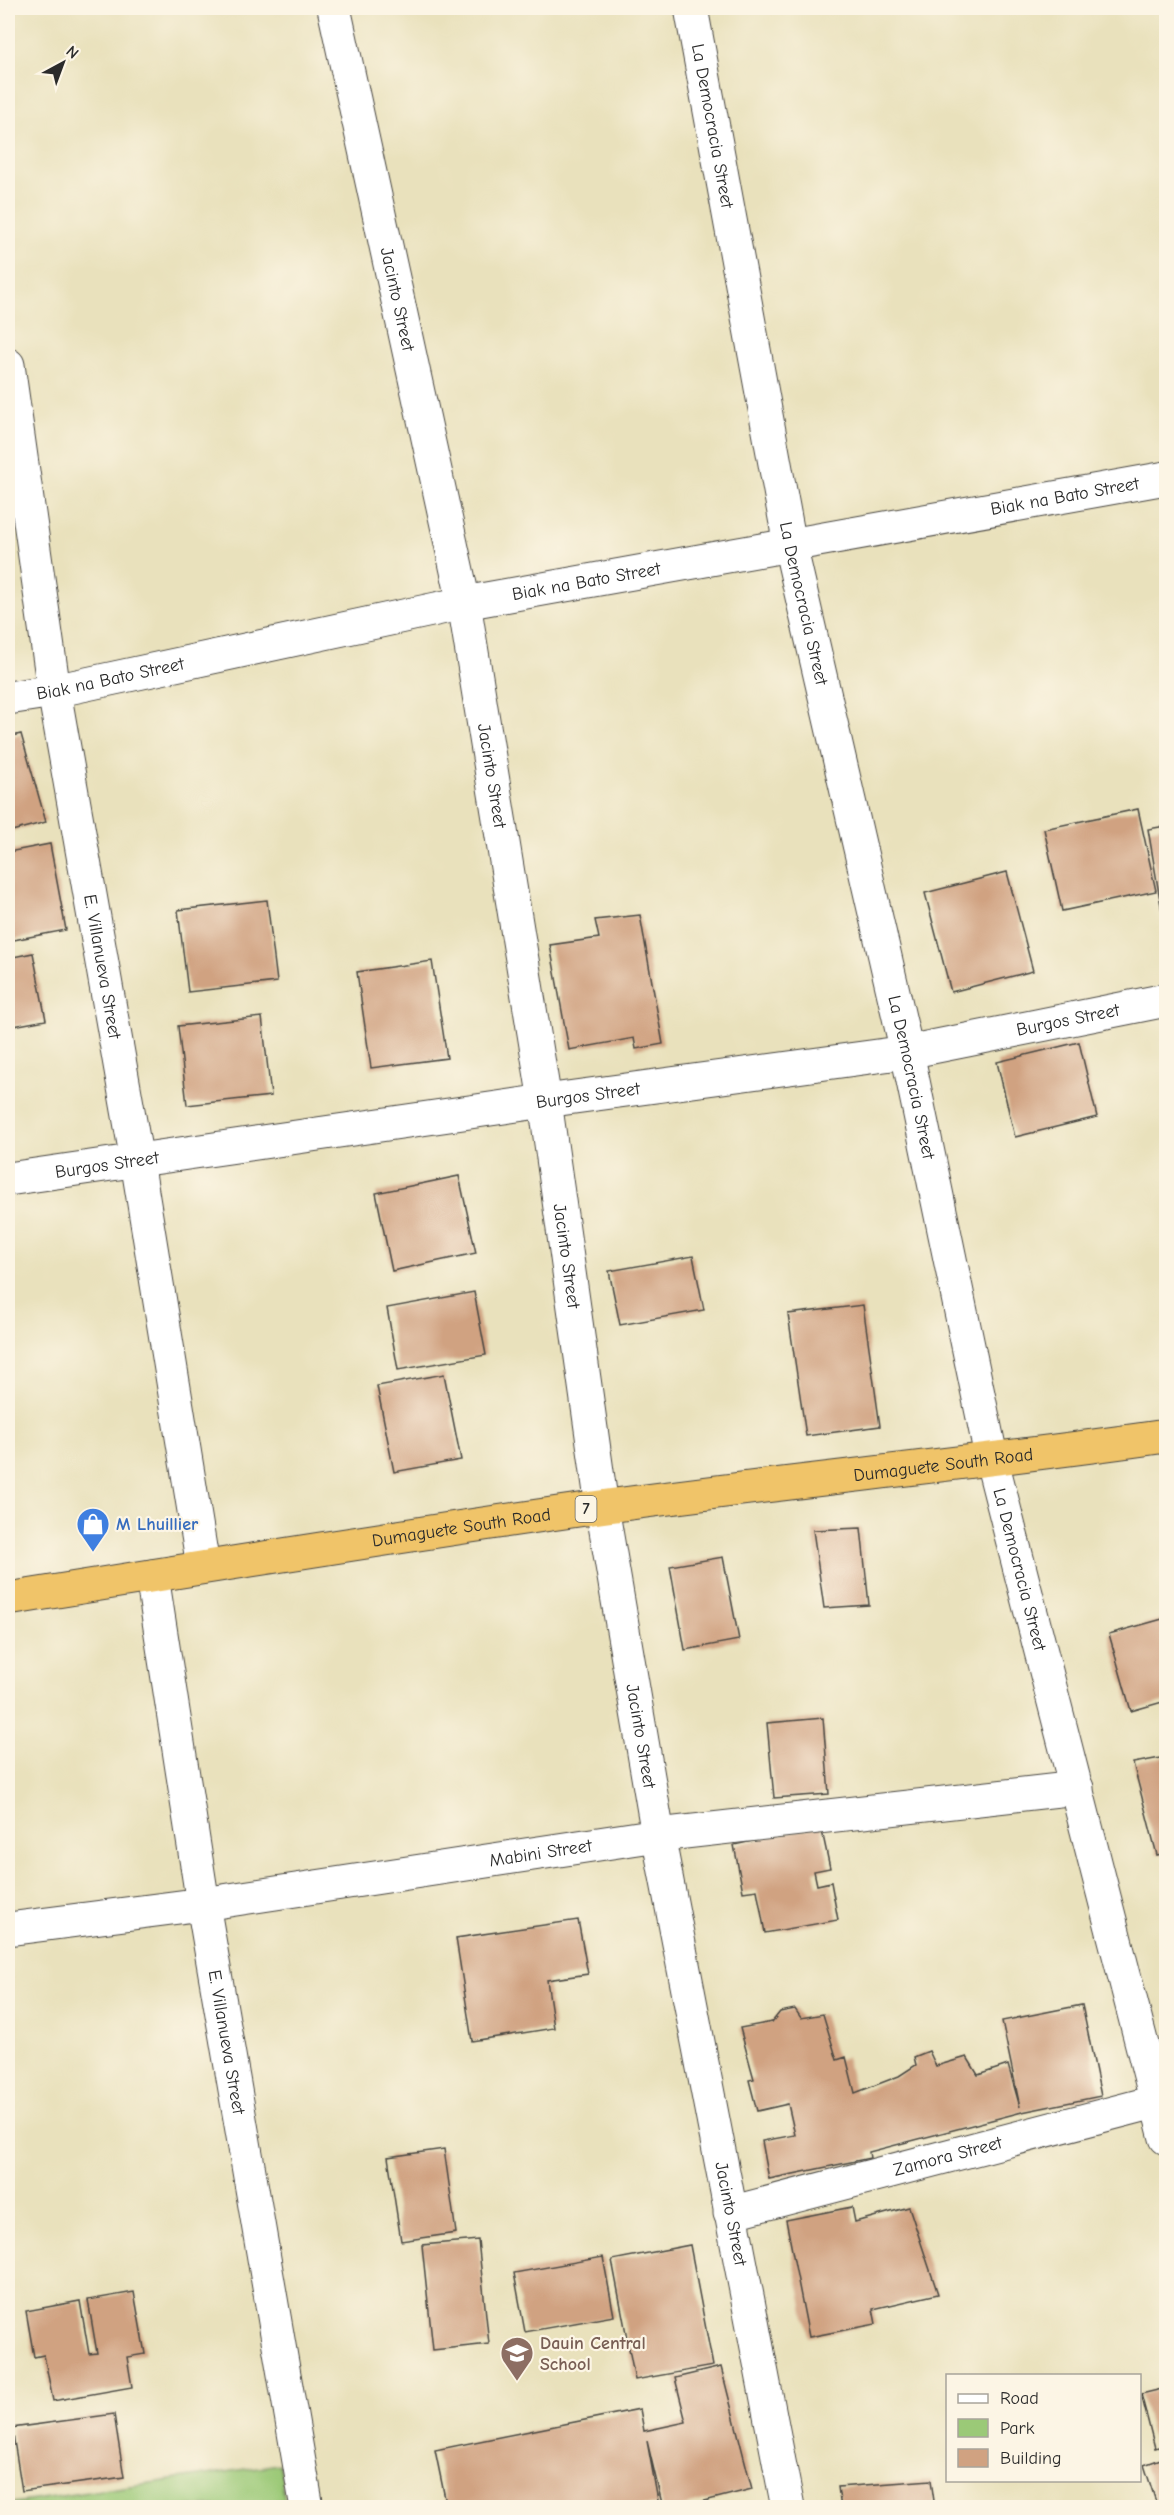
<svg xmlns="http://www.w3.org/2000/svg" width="1174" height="2515" viewBox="0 0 1174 2515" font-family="'Comic Neue',sans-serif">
<rect width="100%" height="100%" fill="#fcf5e5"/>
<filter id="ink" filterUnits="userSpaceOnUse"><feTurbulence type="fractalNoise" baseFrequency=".0167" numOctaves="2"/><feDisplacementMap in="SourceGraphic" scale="12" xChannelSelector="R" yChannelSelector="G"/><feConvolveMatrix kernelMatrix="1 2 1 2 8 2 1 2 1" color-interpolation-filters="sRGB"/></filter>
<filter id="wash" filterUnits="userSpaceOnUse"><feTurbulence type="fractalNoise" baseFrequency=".008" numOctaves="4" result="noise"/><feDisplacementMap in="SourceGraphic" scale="24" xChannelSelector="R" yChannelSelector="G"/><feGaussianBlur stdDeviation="1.35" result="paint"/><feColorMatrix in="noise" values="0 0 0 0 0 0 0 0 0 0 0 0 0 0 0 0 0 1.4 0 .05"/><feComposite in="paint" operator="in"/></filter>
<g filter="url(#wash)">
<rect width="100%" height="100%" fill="#e9e1bc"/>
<!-- green -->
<path fill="#9bc977" stroke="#637a51" stroke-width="1.5" d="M279,2464L286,2507H8V2504Z"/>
<g id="blocks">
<!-- building -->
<path fill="#d0a281" d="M21,734L46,822L8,832V737Z
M1138,809L1156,891L1062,911L1044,829Z
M1166,826V928L1165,929L1148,829Z
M50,844L66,930L8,941V852Z
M1007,872L1033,971L951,992L925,893Z
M267,900L277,982L188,992L178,910Z
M640,915L663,1044L636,1049L634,1038L569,1050L550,945L599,938L595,920Z
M33,953L46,1020L8,1027V958Z
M432,961L447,1058L371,1068L357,972Z
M262,1017L271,1096L187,1105L178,1026Z
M1079,1042L1097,1117L1015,1137L997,1062Z
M459,1176L476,1253L392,1271L376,1193Z
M693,1256L704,1310L620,1325L609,1271Z
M474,1292L486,1355L398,1370L387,1308Z
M863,1305L880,1426L806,1436L788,1314Z
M444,1374L461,1460L394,1472L377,1386Z
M861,1528L869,1605L824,1608L813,1530Z
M723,1557L739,1640L685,1650L670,1566Z
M1166,1618V1701L1131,1711L1109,1634Z
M823,1718L829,1794L774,1798L767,1723Z
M1166,1757V1853L1157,1855L1133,1763Z
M821,1826L830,1868L814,1871L817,1885L831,1882L838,1920L765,1933L757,1890L743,1892L734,1845Z
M578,1920L588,1974L547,1980L554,2028L472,2041L456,1938Z
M1082,2005L1101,2096L1022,2112L869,2152L870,2158L769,2179L762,2141L795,2135L788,2104L757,2111L749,2080L754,2079L740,2028L772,2022L780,2012L795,2009L801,2018L823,2014L837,2060L846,2057L855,2093L899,2076L916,2065L914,2057L929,2051L936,2066L967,2057L978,2075L1008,2065L1020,2107L1002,2021Z
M444,2149L456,2233L401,2241L388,2157Z
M852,2207L855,2222L909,2207L938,2294L873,2309L876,2324L809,2337L786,2220Z
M478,2240L489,2344L433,2350L422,2245Z
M690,2245L713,2366L635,2380L612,2260Z
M603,2257L614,2316L525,2332L514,2273Z
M134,2292L145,2354L127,2357L132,2387L53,2401L44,2355L34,2357L26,2311L80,2301L89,2354L97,2353L88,2300Z
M721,2367L752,2489L677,2508H663L647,2441L659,2506L447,2508L435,2450L640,2409L644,2431L686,2422L675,2378Z
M1166,2388V2445L1155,2448L1141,2394Z
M114,2414L124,2477L22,2491L12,2428Z
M1166,2457V2508H1158L1144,2465Z
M931,2480L935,2508H841L838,2487Z"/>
</g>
</g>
<g filter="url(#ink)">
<use href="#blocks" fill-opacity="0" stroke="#484641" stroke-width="1.5"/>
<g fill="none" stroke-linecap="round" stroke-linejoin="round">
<!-- street casing -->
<g stroke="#484641" stroke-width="35">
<g id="street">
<path id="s1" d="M334,8L464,603L545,1101L602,1507L658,1835L788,2508"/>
<path id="s2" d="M691,8L790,545L907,1052L992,1461L1166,2138"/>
<path id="s3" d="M8,365L54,691L137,1161L203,1566"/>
<path id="s4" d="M8,698L54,691L464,603L1166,478"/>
<path id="s5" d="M8,1179L545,1101L907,1052L1166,1000"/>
<path id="s6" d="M152,1576L203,1904L307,2508"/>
<path id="s7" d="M8,1929L203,1904L658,1835L1077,1788"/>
<path id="s8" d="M730,2213L1166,2099"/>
</g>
</g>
<!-- highway casing -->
<g stroke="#484641" stroke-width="35">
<g id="highway">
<path id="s9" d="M8,1599C205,1567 402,1535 600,1507C789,1481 978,1463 1166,1436"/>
</g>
</g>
<!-- street -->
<use href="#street" stroke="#fff" stroke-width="33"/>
<!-- highway -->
<use href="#highway" stroke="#f0c469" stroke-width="33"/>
</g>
</g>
<!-- icons -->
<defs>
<g id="shop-pin" transform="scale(1.725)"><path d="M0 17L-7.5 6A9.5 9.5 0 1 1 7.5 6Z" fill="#3f7fe0" stroke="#fcf5e5"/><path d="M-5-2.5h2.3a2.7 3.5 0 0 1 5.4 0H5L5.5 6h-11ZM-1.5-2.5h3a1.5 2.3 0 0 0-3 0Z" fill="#fff"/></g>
<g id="school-pin" transform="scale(1.725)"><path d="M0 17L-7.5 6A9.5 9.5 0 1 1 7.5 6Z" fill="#8d6e63" stroke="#fcf5e5"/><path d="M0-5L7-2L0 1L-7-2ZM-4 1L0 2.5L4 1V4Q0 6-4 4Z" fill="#fff"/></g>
</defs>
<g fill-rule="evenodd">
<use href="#shop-pin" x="93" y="1524"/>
<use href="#school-pin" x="517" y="2353"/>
</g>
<g text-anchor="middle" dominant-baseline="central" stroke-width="4.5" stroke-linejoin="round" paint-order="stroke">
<!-- shield labels -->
<rect fill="#fcf5e5" stroke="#6a6863" stroke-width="1.5" x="575.5" y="1496" width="21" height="26" rx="4.5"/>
<g font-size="16" font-weight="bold" fill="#2b2b2b">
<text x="586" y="1509">7</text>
</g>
<!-- street labels -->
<g font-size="18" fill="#2b2b2b" stroke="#fcf5e5">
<text stroke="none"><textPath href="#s2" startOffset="120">La Democracia Street</textPath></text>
<text stroke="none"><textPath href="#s1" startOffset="298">Jacinto Street</textPath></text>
<text stroke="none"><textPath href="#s4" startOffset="1076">Biak na Bato Street</textPath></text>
<text stroke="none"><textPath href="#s4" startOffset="590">Biak na Bato Street</textPath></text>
<text stroke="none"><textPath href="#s2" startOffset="606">La Democracia Street</textPath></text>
<text stroke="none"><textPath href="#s4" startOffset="104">Biak na Bato Street</textPath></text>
<text stroke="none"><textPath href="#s1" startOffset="784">Jacinto Street</textPath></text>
<text stroke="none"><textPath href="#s3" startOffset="609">E. Villanueva Street</textPath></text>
<text stroke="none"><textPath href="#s5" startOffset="1072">Burgos Street</textPath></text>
<text stroke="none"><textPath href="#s2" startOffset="1092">La Democracia Street</textPath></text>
<text stroke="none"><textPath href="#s5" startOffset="586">Burgos Street</textPath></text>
<text stroke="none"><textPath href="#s5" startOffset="100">Burgos Street</textPath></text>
<text stroke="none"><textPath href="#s1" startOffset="1270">Jacinto Street</textPath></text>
<text stroke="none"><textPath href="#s9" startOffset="945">Dumaguete South Road</textPath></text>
<text stroke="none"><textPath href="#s9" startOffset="459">Dumaguete South Road</textPath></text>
<text stroke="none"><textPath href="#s2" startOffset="1596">La Democracia Street</textPath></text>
<text stroke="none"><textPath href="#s1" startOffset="1756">Jacinto Street</textPath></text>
<text stroke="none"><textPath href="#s7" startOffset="538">Mabini Street</textPath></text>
<text stroke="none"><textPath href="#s6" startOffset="472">E. Villanueva Street</textPath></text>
<text stroke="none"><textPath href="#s8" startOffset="225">Zamora Street</textPath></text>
<text stroke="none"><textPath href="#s1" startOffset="2242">Jacinto Street</textPath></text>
</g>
<!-- shop labels -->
<g font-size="18" font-weight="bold" fill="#366cbe" stroke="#fcf5e5" text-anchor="start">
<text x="116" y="1524">M Lhuillier</text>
</g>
<!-- education labels -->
<g font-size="18" font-weight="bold" fill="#785e54" stroke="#fcf5e5" text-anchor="start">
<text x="540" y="2343">Dauin Central<tspan x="540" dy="21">School</tspan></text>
</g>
</g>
<!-- margin -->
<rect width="1174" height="2515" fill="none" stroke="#fcf5e5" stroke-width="30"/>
<!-- legend -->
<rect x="946" y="2374" width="195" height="108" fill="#fcf5e5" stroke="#a8a49b" stroke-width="1.5"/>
<rect x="958" y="2394" width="30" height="9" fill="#ffffff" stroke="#a8a49b" stroke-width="1.5"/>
<text x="1000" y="2404" font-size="18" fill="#2b2b2b">Road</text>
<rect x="958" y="2419" width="30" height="18" fill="#9bc977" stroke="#a8a49b" stroke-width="1.5"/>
<text x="1000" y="2434" font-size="18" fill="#2b2b2b">Park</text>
<rect x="958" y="2449" width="30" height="18" fill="#d0a281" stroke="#a8a49b" stroke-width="1.5"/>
<text x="1000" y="2464" font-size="18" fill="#2b2b2b">Building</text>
<!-- north arrow -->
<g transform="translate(63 63) rotate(41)" stroke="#fcf5e5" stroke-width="4.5" paint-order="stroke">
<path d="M0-4.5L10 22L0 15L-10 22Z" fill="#2b2b2b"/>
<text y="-9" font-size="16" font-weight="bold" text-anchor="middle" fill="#2b2b2b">N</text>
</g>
</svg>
